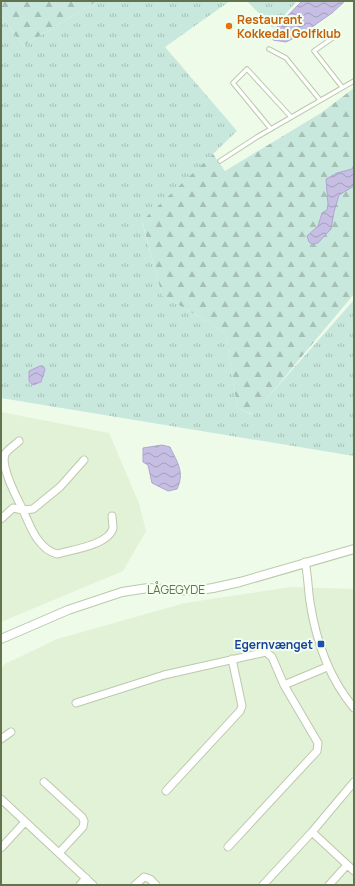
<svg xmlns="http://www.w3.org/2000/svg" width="355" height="886" viewBox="0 0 355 886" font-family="Manrope,sans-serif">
<defs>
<pattern id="grass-tufts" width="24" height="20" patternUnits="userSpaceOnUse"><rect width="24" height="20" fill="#c8e8dd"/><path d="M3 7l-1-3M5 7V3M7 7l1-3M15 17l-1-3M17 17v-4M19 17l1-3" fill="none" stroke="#a6c0b5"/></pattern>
<pattern id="forest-firs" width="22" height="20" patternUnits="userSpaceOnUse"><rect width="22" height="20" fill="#c8e8dd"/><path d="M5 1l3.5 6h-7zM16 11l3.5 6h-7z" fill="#a6c0b5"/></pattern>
<pattern id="water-waves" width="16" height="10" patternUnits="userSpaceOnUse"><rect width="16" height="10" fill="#c6bee3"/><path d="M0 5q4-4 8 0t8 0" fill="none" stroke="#a49fba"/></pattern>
</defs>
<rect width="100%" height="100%" fill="#eefbe8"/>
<!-- residential -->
<path fill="#e2f2d7" d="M1,412L109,433L139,503L146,531L123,571L1,622Z
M291,587L354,589V885H1V668L5,664L57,639L185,603Z"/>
<!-- grass -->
<path fill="url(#grass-tufts)" d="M97,1H230L165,47L237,131L142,222L162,295L226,333L237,407L252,415L354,300V456L1,398V15L23,46Z
M247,1H297L273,28Z"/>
<!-- forest -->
<path fill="url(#forest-firs)" d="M1,1H97L23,46L1,15Z
M354,88V294L253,415L237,407L226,333L162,295L142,221L213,154L225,171L321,113Z"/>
<!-- water -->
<path fill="url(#water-waves)" stroke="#afa5d4" d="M302,1H345L332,13L302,34L286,42L273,40L272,32Z
M354,165V186L339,195L334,212L331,229L318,243L312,244L309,242L307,236L318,226L322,213L327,210L328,204L326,179L337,173L352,169Z
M40,366H43L45,369L41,382L33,385L29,381V371Z
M162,445L170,447C177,462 185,472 177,489L168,491L152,483L148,465L143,462V448Z"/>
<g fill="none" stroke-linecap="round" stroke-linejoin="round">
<!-- service casing -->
<g stroke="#bbc9ac" stroke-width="5.5">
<path id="service" d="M334,37L314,51L342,87
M269,49L286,58L320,100
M271,129L233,83L247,69L291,117
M220,161L257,137L354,81"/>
</g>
<!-- minor casing -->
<g stroke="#bbc9ac" stroke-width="9">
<path id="minor" d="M19,441C15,445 8,449 5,454C0,467 17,498 23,510L33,509L60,487L84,460
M1,519L13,508L23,510C30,526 38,549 57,554C71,550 109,545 113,528C113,525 112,519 112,516
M305,562C308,575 308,589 310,602C316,641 328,677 354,708
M76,703L164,675L266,652L272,657L284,685
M1,739L11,732
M44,782L82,817L84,821L83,827L59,853
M166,791L240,711L242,706L232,659
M1,799L93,885
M312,832L354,871
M228,847L317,751L318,743L284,685L327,667
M1,848L25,822
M80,885L86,878
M135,885L144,877L150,879L156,885
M263,885L312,832L354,782
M329,885L347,865"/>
</g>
<!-- tertiary casing -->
<g stroke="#bbc9ac" stroke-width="10">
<path id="tertiary" d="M1,639L68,610L122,592L148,588L193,591L213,588L240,582L354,549"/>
</g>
<!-- service -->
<use href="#service" stroke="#fff" stroke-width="3.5"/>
<!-- minor -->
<use href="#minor" stroke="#fff" stroke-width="7"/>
<!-- tertiary -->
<use href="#tertiary" stroke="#fff" stroke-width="8"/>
</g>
<!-- markers -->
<circle fill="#e8710a" stroke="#f3feef" stroke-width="1.5" cx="229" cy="26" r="4"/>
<rect fill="#1a4fb4" stroke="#f3feef" stroke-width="1.5" x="317" y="640" width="8" height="8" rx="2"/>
<g text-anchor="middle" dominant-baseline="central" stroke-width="4" stroke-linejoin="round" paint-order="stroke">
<!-- food labels -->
<g font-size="12" font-weight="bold" fill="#c56008" stroke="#f3feef" text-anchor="start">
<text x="237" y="19">Restaurant<tspan x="237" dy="14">Kokkedal Golfklub</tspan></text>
</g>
<!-- street labels -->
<g font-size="12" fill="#63734e" stroke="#f3feef">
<text x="176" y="589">LÅGEGYDE</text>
</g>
<!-- transit labels -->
<g font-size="12" font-weight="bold" fill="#164399" stroke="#f3feef" text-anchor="end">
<text x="313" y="644">Egernvænget</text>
</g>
</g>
<!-- border -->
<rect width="355" height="886" fill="none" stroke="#63734e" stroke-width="4"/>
</svg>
